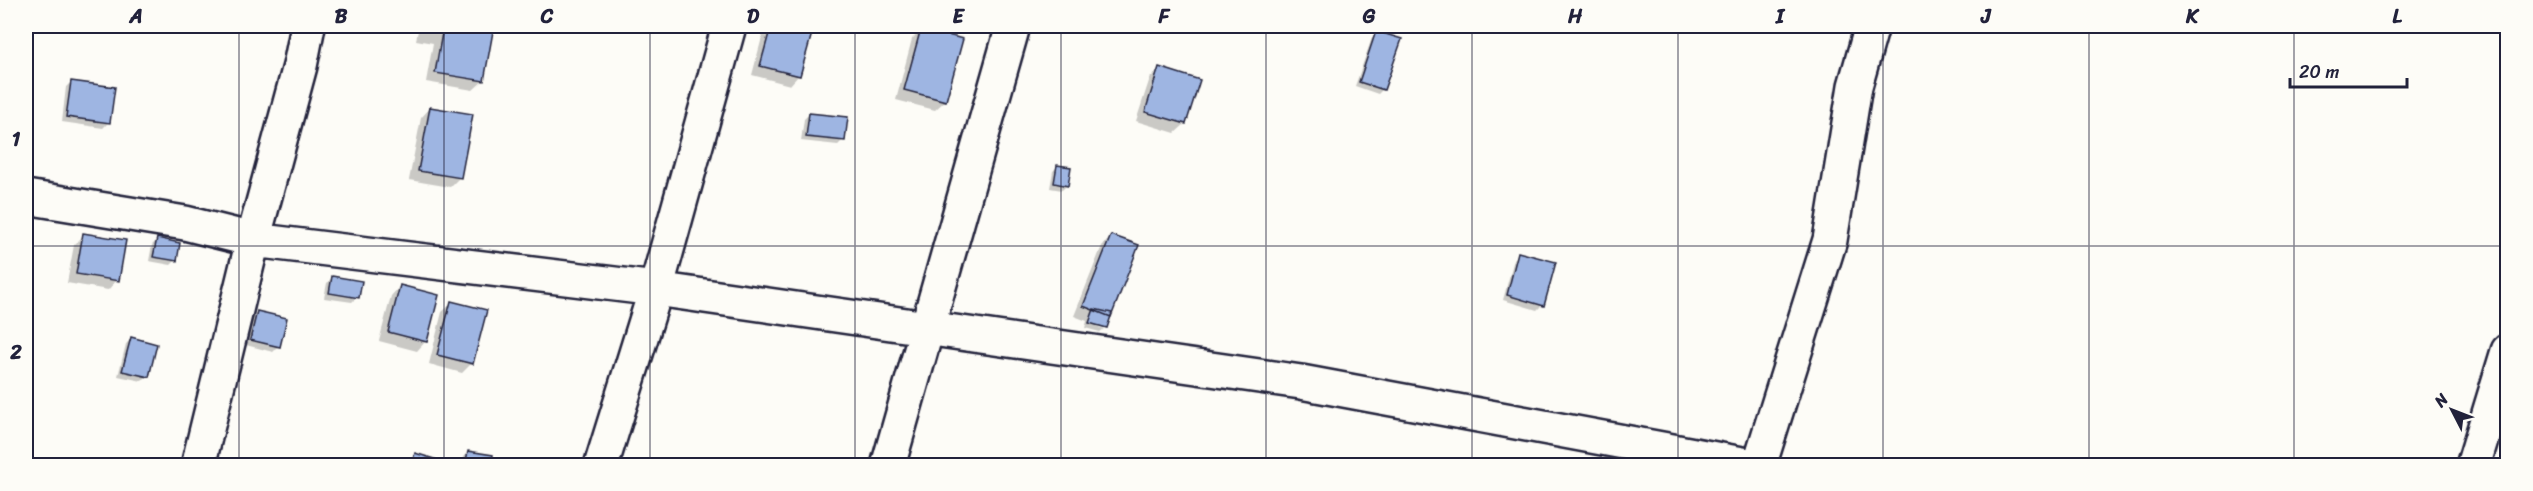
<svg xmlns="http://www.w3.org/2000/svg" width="2533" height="491" viewBox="0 0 2533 491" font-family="Sriracha,sans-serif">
<rect width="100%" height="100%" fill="#fdfcf7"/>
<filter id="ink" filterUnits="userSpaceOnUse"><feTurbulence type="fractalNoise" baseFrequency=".0167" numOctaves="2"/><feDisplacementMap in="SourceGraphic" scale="12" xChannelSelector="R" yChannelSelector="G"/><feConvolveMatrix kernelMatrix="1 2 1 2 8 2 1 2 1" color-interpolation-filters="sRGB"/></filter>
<g filter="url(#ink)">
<!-- shadow -->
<path fill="#0003" d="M419,26H493L483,81L473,90L426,82L433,43L416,40Z
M765,26H812L799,75L790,85L752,75Z
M1924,26H1959L1952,33Z
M922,29L945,101L935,110L896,100L912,39Z
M1377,32L1383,89L1378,94L1355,86L1372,38Z
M1159,69L1185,124L1175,133L1136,121L1150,78Z
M71,82L108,123L103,128L62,122L66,87Z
M430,108L460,177L450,187L409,180L421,118Z
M809,114L843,140L838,145L801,141L804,119Z
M1058,166L1067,185L1062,190L1050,188L1053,171Z
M84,235L117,280L108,290L67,283L74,245Z
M1112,236L1101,325L1098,327L1104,329L1100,332L1085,328L1087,321L1074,316L1102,246Z
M157,240L176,260L171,265L149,261L152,245Z
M1519,254L1542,305L1537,310L1503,300L1514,259Z
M332,278L357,297L352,302L324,298L327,283Z
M400,286L426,341L417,351L379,341L391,296Z
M452,303L472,363L462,373L429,364L442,312Z
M257,312L278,347L273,352L246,345L252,317Z
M131,339L147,376L142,381L118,376L126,344Z
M468,452L490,466H462L463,457Z
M415,455L442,466H408Z"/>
<!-- building -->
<path fill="#9eb5e2" stroke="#22223b" stroke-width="1.5" d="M426,26H494L484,81L435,73L442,33L425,30Z
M771,26H814L800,76L760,66Z
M921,28L963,39L946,101L904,90Z
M1376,31L1402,39L1384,90L1359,82Z
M1159,67L1200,80L1186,124L1145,112Z
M71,81L115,87L110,123L66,117Z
M430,107L473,114L461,178L418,171Z
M809,113L848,117L845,141L806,137Z
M1057,165L1071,167L1068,186L1054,183Z
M83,233L126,240L119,281L76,274Z
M1111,235L1139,245L1111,317L1083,306Z
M157,238L180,243L177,261L153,257Z
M1518,252L1556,262L1544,306L1507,295Z
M332,276L362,281L359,298L329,293Z
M400,285L439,295L427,342L388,332Z
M451,301L487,310L473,364L437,355Z
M1094,309L1112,313L1107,328L1089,323Z
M257,311L287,318L280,347L250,340Z
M131,337L157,344L149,377L122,371Z
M468,451L493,455L492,466H465Z
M415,453L444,462L443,466H411Z"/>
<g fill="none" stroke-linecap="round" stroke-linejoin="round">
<!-- minor casing -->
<g stroke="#22223b" stroke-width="38">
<path id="minor" d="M26,197L185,223L253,240L656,289L1301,382L1753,466
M198,466L253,240L300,66L308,26
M601,466L656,289L729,26
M888,466L1013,26
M1759,466L1830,240L1855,86L1872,26
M2473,466L2508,351"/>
</g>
<!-- minor -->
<use href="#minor" stroke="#fdfcf7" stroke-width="33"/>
</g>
</g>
<!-- grid -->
<path fill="none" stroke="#22223b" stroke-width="1.5" stroke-opacity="0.55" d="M239,26V466M444,26V466M650,26V466M855,26V466M1061,26V466M1266,26V466M1472,26V466M1678,26V466M1883,26V466M2089,26V466M2294,26V466M26,246H2508"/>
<!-- margin -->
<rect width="2533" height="491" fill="none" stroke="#fdfcf7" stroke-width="66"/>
<!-- north arrow -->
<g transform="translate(2452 410) rotate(312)" stroke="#fdfcf7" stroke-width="4.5" paint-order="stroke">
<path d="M0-4.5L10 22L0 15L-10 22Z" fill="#22223b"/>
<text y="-9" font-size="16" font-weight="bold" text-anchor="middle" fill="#22223b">N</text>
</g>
<!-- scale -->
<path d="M2290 78v9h117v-9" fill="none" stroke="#22223b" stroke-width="3"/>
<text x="2299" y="78" font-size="18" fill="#22223b" stroke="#fdfcf7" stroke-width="4.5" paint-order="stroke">20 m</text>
<rect x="33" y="33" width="2467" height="425" fill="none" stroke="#22223b" stroke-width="2"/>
<g font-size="20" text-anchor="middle" font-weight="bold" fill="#22223b">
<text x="136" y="23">A</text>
<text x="341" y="23">B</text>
<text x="547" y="23">C</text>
<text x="753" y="23">D</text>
<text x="958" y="23">E</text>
<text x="1164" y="23">F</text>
<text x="1369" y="23">G</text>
<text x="1575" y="23">H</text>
<text x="1780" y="23">I</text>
<text x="1986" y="23">J</text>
<text x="2192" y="23">K</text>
<text x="2397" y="23">L</text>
<text x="16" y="146">1</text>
<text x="16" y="359">2</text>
</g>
</svg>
